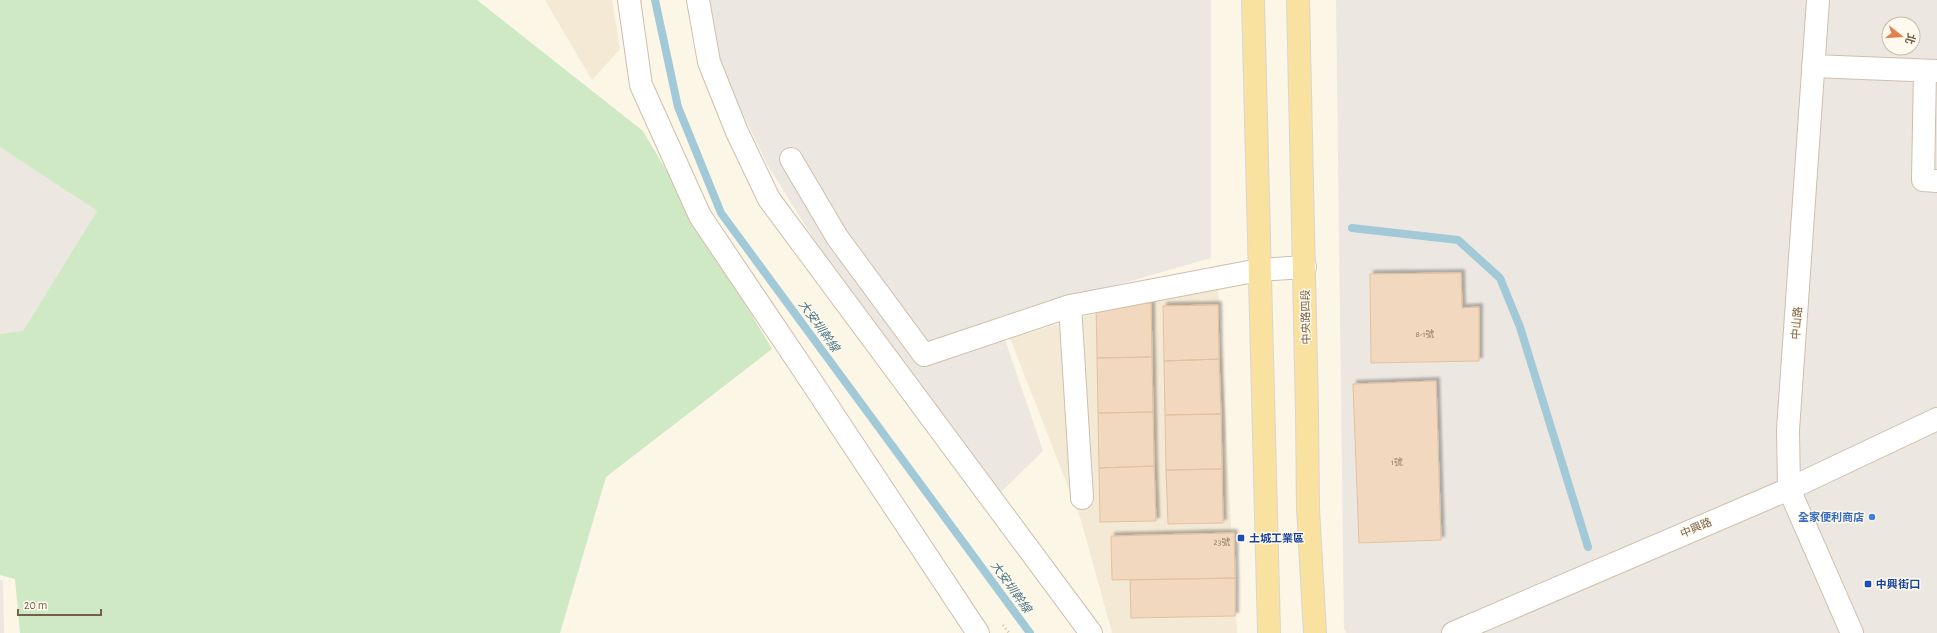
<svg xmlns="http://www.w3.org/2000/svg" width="1937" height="633" viewBox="0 0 1937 633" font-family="'Alegreya Sans','Noto Sans TC',sans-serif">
<defs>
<filter id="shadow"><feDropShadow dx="3.5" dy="-3.5" stdDeviation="1" flood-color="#0004"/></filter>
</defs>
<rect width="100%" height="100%" fill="#fcf6e6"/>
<!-- residential -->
<path fill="#f3e9d5" d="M545,0H612L620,49L592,80Z
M1218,289L1237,633H1112L1081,520L1010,338L1082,317Z"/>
<!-- industrial -->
<path fill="#ece7e0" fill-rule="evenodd" d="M710,0H1211V258L998,319L1043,451L999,494L838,278L767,164L721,68Z
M1336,0H1937V633H1346L1344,628ZM1889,24H1913V48H1889Z
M0,147L97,211L23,332L0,334Z
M0,580L3,581L4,633H0Z"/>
<!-- green -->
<path fill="#d0e9c5" d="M0,0H477L643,131L772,349L606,477L560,633H20L15,579L0,575V334L23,331L97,211L0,147Z"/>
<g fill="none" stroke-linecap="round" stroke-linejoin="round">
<!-- stream -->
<path stroke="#a1c9d7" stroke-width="8" d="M655,0L678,107L721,213L1030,633
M1352,228L1458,240L1500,278L1520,327L1588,547"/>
</g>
<!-- building -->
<path fill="#f1d8be" stroke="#e3c19f" filter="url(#shadow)" d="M1461,273L1462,308L1479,307V361L1371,363L1370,274Z
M1151,303L1152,357L1097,358L1096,304Z
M1218,305L1219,359L1164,361L1163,306Z
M1152,357L1153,412L1098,413L1097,358Z
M1219,359L1221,414L1165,415L1164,361Z
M1436,381L1441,540L1359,543L1353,384Z
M1153,412L1154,466L1099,468L1098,413Z
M1221,414L1222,469L1166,470L1165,415Z
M1154,466L1156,521L1100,522L1099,468Z
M1222,469L1223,523L1168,524L1166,470Z
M1234,533L1235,578L1112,580L1111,536Z
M1235,578V616L1131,618L1130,580Z"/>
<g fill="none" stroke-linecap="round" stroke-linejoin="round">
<!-- minor casing -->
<g stroke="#cebfad" stroke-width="24">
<path id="minor" d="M629,0L641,85L700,216L805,372L978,633
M698,0L709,62L737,132L769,199L1091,633
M1818,0L1788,430L1789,489L1852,633
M1813,66L1937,71
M1925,71L1923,180L1937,181
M791,159L837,237L924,355L1070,306L1259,270L1305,267
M1070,306L1082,498
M1453,633L1789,489L1937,419"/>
</g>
<!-- major casing -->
<g stroke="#dbd5d0" stroke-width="24">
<path id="major" d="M1253,0L1269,633
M1298,0L1307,411L1308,508L1315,633"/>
</g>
<!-- path -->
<path stroke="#d6bca1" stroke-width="2.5" stroke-dasharray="1 3" stroke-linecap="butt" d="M1003,625L1009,633"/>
<!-- minor -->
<use href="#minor" stroke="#fff" stroke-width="22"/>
<!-- major -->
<use href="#major" stroke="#f9e2a0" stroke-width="22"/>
</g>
<!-- markers -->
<circle fill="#3f7fe0" stroke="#fffaed" stroke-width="1.5" cx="1872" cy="517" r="4"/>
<g fill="#1a4fb4" stroke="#fffaed" stroke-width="1.5">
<rect x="1237" y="534" width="8" height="8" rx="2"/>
<rect x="1864" y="580" width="8" height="8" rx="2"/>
</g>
<g text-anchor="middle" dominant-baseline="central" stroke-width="3" stroke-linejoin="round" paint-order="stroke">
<!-- number labels -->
<g font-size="9" fill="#947d68">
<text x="1425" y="334">8-1號</text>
<text x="1397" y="462">1號</text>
<text x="1222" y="542">23號</text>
</g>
<!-- street labels -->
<g font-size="11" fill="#755f4b" stroke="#fffaed">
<text transform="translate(1306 317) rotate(-91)">中央路四段</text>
<text transform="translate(1797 323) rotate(-86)">中山路</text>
<text transform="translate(1696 528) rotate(-23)">中興路</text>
</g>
<!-- shop labels -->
<g font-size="11" font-weight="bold" fill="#366cbe" stroke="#fffaed" text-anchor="end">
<text x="1864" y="517">全家便利商店</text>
</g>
<!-- transit labels -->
<g font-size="11" font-weight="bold" fill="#164399" stroke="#fffaed" text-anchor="start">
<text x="1249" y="538">土城工業區</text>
<text x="1876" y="584">中興街口</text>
</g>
<!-- water labels -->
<g font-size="12" font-style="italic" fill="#467588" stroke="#fffaed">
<text transform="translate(819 326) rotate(54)">大安圳幹線</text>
<text transform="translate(1011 587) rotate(54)">大安圳幹線</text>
</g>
</g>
<!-- north arrow -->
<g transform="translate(1901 36) rotate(107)"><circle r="19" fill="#fffaed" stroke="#c8bcac"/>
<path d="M0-3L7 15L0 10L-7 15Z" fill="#e3804e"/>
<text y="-6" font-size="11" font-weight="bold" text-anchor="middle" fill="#755f4b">北</text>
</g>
<!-- scale -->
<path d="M18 609v6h83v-6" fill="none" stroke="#755f4b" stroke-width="2"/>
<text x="24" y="609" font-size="12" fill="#755f4b" stroke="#fffaed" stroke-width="3" paint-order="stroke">20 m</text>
</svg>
